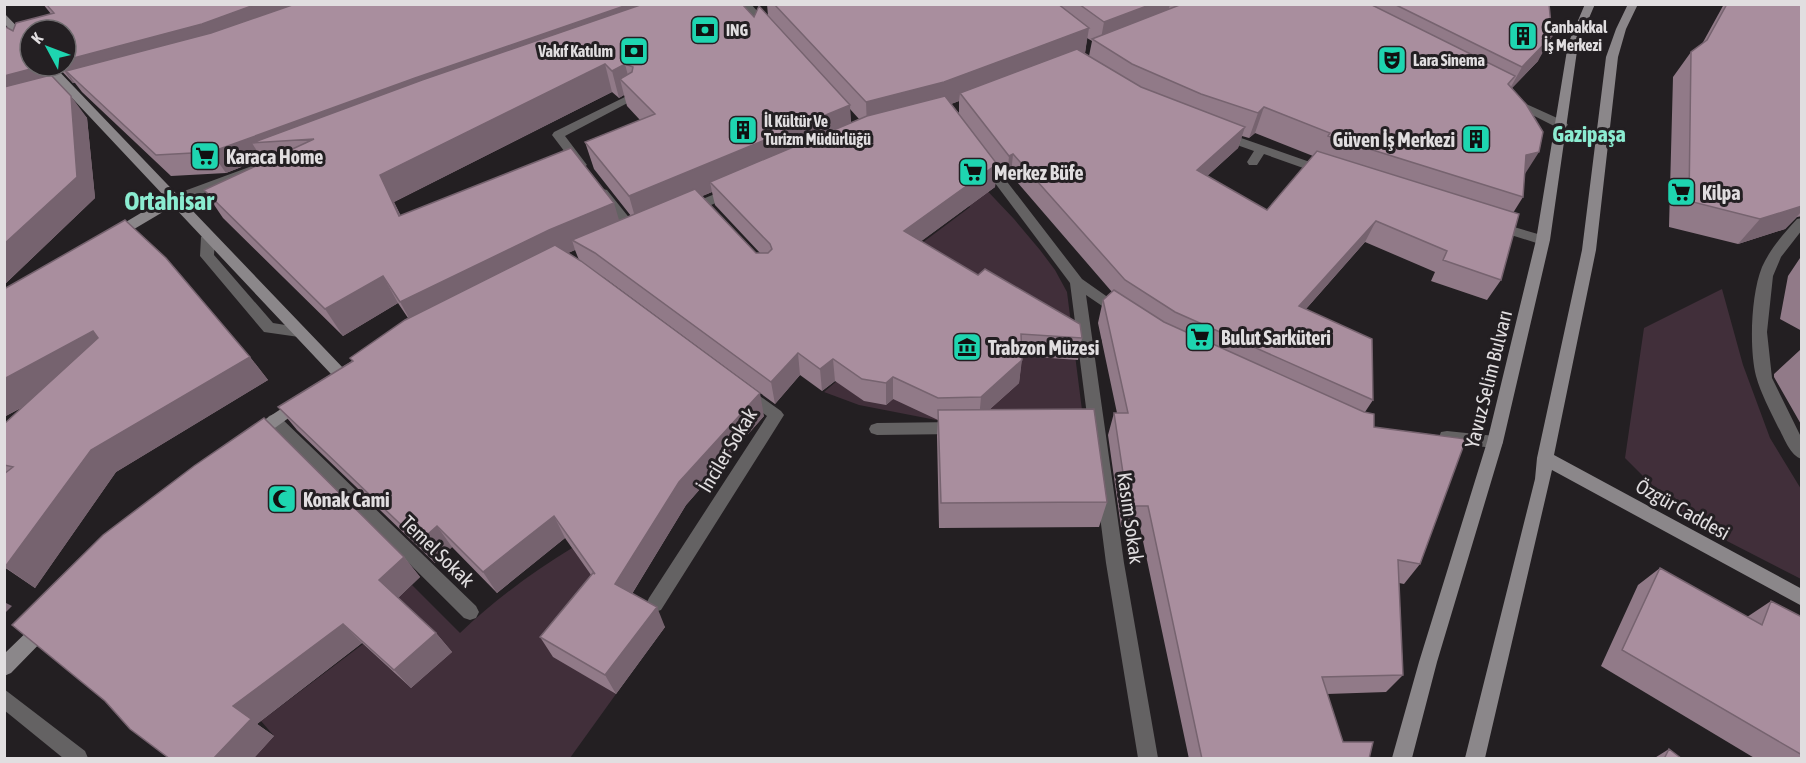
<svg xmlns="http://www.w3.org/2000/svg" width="1806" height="763" viewBox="0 0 1806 763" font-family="'Asap Condensed',sans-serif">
<rect width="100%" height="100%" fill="#231f22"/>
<!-- green -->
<path fill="#412f3a" d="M978,181L1014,219L1040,250L1055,270L1067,292L1083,418L936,420L859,405L824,392L838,380L918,246L970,207L957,189Z
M1722,289L1743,365L1770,438L1801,489V579L1688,521L1625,458L1644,328Z
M572,548L604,593L553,656L616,694L570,758H253L274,736L261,721L363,644L411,688L396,600L412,585L460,633C495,600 531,573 572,548Z"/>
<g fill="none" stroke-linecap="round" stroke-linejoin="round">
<!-- lane -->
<path fill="#646263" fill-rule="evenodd" d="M633,93L639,96L637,98L565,136L587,165L581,169L577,168L552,135L554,132Z
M603,189L607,190L639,230L641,233L639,236H629L599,196V190Z
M208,232L215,237L214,255L273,323L304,328L306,332L304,336L299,337L264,332L200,256L201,237Z
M747,387L781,411L784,415L661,610L655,612L649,610L646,604L649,598L767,416L742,397L739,393L742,389Z
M956,422L962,424L964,428L962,432L956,434L877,435L871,433L869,429L871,425L877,423Z
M4,689L85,751L88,758H63L4,710Z"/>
<!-- street -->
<path fill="#646263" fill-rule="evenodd" d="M740,4H751L772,28V32H764Z
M1511,97L1566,122L1568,125L1562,129L1558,128L1507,102L1505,100Z
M1221,131L1327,168L1329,171L1323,175L1264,154L1257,165H1249L1247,162L1254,151L1217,138L1215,135Z
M984,156L988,157L1082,279L1126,310L1124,314H1114L1086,295L1124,563L1158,758H1138L1106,563L1070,283L980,163L978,160Z
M252,166L256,167V173L178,203L173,204L167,200L168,197Z
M732,187L736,188V194L693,213H683L682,210L683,207Z
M1802,218V230L1781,257L1773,276L1767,332L1772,378L1802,439V459C1790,456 1784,437 1778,427C1770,410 1761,394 1756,376C1749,348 1751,294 1762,267C1770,249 1784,233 1797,219Z
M1497,222L1548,237L1550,240L1543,245L1492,229L1490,226Z
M274,414L279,416L476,606L479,612L476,618L470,620L464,618L269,424L266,420L269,416Z
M1447,431L1495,436L1501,437L1503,442L1501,447L1495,448L1447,443L1441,442L1439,437L1441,432Z"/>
<!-- secondary -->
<path fill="#8b878a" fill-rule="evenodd" d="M1585,4H1595L1578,44L1550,240L1503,442L1437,662L1412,758H1392L1419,662L1487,442L1536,240L1568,44Z
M1628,4H1638L1626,29L1618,57L1596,250L1554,455L1802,589V606L1552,470L1485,758H1465L1535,479L1537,458L1582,250L1606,57L1616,29Z
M4,13L30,40V50L26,49L4,23Z
M42,66H54L346,371L348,375C344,383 333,390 324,387L321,383L331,374L173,206L119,238H109L107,235L109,232L166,198Z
M299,397L304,399L307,403L304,407L258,440H246L244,436L246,432Z
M45,618L51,620L54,626L51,632L11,673L4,676V654L39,620Z"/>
</g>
<!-- wall -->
<path fill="#917a88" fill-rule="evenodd" d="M43,4H742L754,17L768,16L767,4H1549L1538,61L1512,88L1524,175L1523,197L1513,213L1501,280L1487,300L1431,281L1435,272L1365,242L1306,309L1373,400L1365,412L1374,427L1420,564L1404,584L1399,583L1403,675L1386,692L1327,694L1343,742L1369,759H1189L1140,527H1121L1108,435L1114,413H1117L1098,323L1103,300L1112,292L1011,175L1007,178L997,164L995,187L921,241L1082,338L1078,360L1022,356L1019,383L990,409L1107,502L1099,527L939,528L937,436L938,420L893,399L886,405L864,401L835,381L822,391L800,375L775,404L602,276L764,416L686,505L632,594L665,627L616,694L553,657L540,637L591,575L565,538L497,593L452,547L435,563L297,430L278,407L352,361L350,358L408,318L398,303L343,336L223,218L204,190L264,162L262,159L226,173L171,176L82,92L75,83H73L57,66H66L30,30V66H43L87,118L95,198L4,285V26L13,31L51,14ZM1087,38L1092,41L1089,56L1085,53ZM612,92L619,98L624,95L627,106L640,120L585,142L594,169L631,216L619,221L401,216L394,202ZM959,101V113L951,104ZM850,109L859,119L851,123ZM1255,133L1313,156L1267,210L1207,176L1238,148L1242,136L1249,138ZM712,192L715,205L760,253H756L702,196ZM575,250L579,260L568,253Z
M1724,4H1802V216L1797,217L1785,229L1738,244L1669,227L1673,77L1691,52L1702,44Z
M1802,255V331L1780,319L1788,276Z
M4,289L250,357L268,380L116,472L35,588L4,567V424L23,407L4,417Z
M1800,350H1802V426L1774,377V374Z
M404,557L420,577L398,598L436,633L452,652L411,688L362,643L257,724L274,736L253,759H170Z
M1660,568L1747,617L1771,601L1802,617V759H1756L1601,666L1638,585Z
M1669,749L1682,759H1653Z"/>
<!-- shaded-wall -->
<path fill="#76636f" d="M257,4H325L66,71L75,83H73L61,66H66V60Z
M630,4H695L252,143L262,159L226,173L211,152L415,78Z
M1152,4H1170L1166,22L1100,44L1104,22Z
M1089,28L1085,53L960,93L959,101L943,107L867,127L866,102Z
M1552,36L1538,61L1508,92L1522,67Z
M26,43L30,48V54L24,46Z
M605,64L612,92L394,202L413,244L399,216L380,175Z
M625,64L632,91L620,79L624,95L619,98L612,71Z
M43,66L59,87L4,102V76Z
M71,96L87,118L95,198L4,285V244Z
M850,105L851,132L710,182L712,192L637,224L629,196Z
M1264,107L1255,133L1249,138L1258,113Z
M1245,127L1238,148L1191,191L1197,170Z
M1539,152L1523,177L1526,155Z
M1013,154L1011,175L1007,178L1009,156Z
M997,164L995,187L904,254V231Z
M614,203L622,230L572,240L575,250L559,257L415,329L400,302L549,230Z
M1802,206V211L1785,229L1738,244L1760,219Z
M1376,221L1365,242L1290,327L1299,306Z
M383,276L398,303L343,336L325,309Z
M93,331L116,355L4,417V379Z
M798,353L800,375L775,404L771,382Z
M250,357L268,380L116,472L35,588L5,567L91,450Z
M833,359L835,381L822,391L820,369Z
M1022,360L1019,383L979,419L981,397Z
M893,377V399L886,405V383Z
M760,393L764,416L686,505L625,605L615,584L679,482Z
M554,516L565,538L497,593L483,572Z
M437,526L452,547L435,563L419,542Z
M404,557L420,577L396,600L379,580Z
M4,602L12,606L4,614Z
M657,607L665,627L616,694L605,675Z
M343,624L362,643L257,724L274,736L253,759H213L233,706Z
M436,633L452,652L411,688L394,670Z"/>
<!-- building -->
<path fill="#a98e9e" stroke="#76636f" stroke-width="1.5" d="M46,4H257L202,24L66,60V30H30V43H26L24,46L30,53V66H42L4,76V26L13,31L16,23L54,13Z
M295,4H630L415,78L211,152L156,155L66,71L211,33Z
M643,4H742L754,17L759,6L850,105L629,196L585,142L655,114L620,79L632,72L633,67L625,64L612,71L605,64L380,175L399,216L571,148L614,203L549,230L400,302L383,276L325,309L204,190L314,139L252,143L422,80Z
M774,4H1058L1089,28L944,82L866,102Z
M1079,4H1152L1104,22Z
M1182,4H1370L1515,76L1508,84L1526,104L1543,132L1539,152L1526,155L1523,197L1328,136L1330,133L1264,107L1258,113L1201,94L1132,64L1092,39Z
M1394,4H1549L1552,36L1522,67Z
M1727,4H1802V206L1760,219L1689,201L1691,52L1707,40Z
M1077,49L1141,87L1245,127L1197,170L1267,210L1317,151L1519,214L1501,280L1443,260L1447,251L1376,221L1299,306L1372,339L1373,400L1175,312L1125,280L1013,154L1009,156L960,93Z
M51,75L71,96L77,177L4,244V87Z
M945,96L997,164L904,231L978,275L985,269L1080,324L1082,338L1021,334L1022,360L981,397L938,398L893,377L886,383L862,379L833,359L820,369L798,353L771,382L595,253L572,240L695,189L756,253H768L772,249L770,244L710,182L867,116Z
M125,220L166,258L250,357L91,450L5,567L4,474L13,467L4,465V424L98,338L93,331L4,379V289Z
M555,245L581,261L760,393L679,482L615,584L657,607L605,675L540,637L593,573L595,574L554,516L483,572L437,526L419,542L278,407L353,361L350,358L405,320Z
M1114,290L1164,322L1364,412L1374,414V427L1466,439L1420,564L1398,560L1403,675L1322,677L1343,742H1373L1369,759H1202L1148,506H1128L1114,413H1128L1103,300Z
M1094,409L1107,502L941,503L938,410Z
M264,418L404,557L379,580L436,633L394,670L343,624L233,706L251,719L213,759H170L130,729L105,701L12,625L103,535L194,466Z
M1660,568L1762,625L1771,601L1802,617V755L1622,650Z
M1669,749L1682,759H1664Z"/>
<!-- icons -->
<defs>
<g id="bank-square" transform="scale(1.5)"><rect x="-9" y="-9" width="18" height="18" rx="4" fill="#1ed5b0" stroke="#231f22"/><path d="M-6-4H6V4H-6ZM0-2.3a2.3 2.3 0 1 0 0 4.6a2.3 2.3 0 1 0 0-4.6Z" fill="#111"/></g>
<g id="building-square" transform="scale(1.5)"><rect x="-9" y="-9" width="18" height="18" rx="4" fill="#1ed5b0" stroke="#231f22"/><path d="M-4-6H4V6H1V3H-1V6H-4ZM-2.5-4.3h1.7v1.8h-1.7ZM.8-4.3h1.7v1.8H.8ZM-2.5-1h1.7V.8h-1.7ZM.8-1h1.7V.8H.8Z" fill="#111"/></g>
<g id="theatre-square" transform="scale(1.5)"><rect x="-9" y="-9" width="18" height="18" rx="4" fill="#1ed5b0" stroke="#231f22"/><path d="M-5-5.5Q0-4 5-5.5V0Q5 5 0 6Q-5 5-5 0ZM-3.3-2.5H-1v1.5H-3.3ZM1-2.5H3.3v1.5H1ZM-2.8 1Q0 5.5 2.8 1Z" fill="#111"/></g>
<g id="supermarket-square" transform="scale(1.5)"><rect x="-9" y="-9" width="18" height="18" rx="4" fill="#1ed5b0" stroke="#231f22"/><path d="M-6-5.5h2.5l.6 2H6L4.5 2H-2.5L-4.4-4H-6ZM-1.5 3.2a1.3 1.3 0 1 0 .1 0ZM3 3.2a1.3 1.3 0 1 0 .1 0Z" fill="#111"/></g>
<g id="museum-square" transform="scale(1.5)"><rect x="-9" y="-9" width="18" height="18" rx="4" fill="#1ed5b0" stroke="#231f22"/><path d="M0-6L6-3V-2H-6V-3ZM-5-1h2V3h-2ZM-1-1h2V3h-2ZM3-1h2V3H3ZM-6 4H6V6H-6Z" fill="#111"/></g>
<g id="mosque-square" transform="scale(1.5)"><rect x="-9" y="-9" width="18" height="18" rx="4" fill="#1ed5b0" stroke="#231f22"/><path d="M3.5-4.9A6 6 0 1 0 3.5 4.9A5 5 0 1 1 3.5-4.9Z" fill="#111"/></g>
</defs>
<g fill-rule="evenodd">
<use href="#bank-square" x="705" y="30"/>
<use href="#building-square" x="1523" y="36"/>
<use href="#bank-square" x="634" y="51"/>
<use href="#theatre-square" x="1392" y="60"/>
<use href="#building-square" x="743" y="130"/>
<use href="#building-square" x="1476" y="139"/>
<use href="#supermarket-square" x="205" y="156"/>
<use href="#supermarket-square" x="973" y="172"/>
<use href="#supermarket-square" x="1681" y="192"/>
<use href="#supermarket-square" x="1200" y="337"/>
<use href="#museum-square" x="967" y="347"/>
<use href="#mosque-square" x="282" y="499"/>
</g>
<g text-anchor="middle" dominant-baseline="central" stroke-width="6" stroke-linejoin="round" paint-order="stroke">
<!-- far-poi labels -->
<g font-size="16" font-weight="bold" fill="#e1dee0" stroke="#231f22" text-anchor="start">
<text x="1544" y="27">Canbakkal<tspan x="1544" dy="18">İş Merkezi</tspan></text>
<text x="726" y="30">ING</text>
<text x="613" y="51" text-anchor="end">Vakıf Katılım</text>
<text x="1413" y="60">Lara Sinema</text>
<text x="764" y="121">İl Kültür Ve<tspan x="764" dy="18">Turizm Müdürlüğü</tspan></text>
</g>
<!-- poi labels -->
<g font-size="20" font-weight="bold" fill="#e1dee0" stroke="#231f22" text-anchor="start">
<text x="1455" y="139" text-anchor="end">Güven İş Merkezi</text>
<text x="226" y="156">Karaca Home</text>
<text x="994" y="172">Merkez Büfe</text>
<text x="1702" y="192">Kilpa</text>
<text x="1221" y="337">Bulut Sarküteri</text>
<text x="988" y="347">Trabzon Müzesi</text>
<text x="303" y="499">Konak Cami</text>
</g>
<!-- street labels -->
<g font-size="20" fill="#e1dee0" stroke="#231f22">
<text transform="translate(1488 379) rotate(-76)">Yavuz Selim Bulvarı</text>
<text transform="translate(727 450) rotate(-59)">İnciler Sokak</text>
<text transform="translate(1683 509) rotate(29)">Özgür Caddesi</text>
<text transform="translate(1131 518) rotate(82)">Kasım Sokak</text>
<text transform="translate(438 551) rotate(44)">Temel Sokak</text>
</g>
<!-- far-district labels -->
<g font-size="22" font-weight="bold" fill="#8becd1" stroke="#231f22">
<text x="1589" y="134">Gazipaşa</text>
</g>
<!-- district labels -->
<g font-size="26" font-weight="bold" fill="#8becd1" stroke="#231f22">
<text x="169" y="201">Ortahisar</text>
</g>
</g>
<!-- border -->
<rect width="1806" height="763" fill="none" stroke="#e1dee0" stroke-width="12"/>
<!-- north arrow -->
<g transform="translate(48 48) rotate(311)"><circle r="28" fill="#231f22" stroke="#6f6b6e" stroke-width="1.5"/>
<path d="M0-4.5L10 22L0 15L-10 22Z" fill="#1ed5b0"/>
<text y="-9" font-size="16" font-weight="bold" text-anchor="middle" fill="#e1dee0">K</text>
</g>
</svg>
